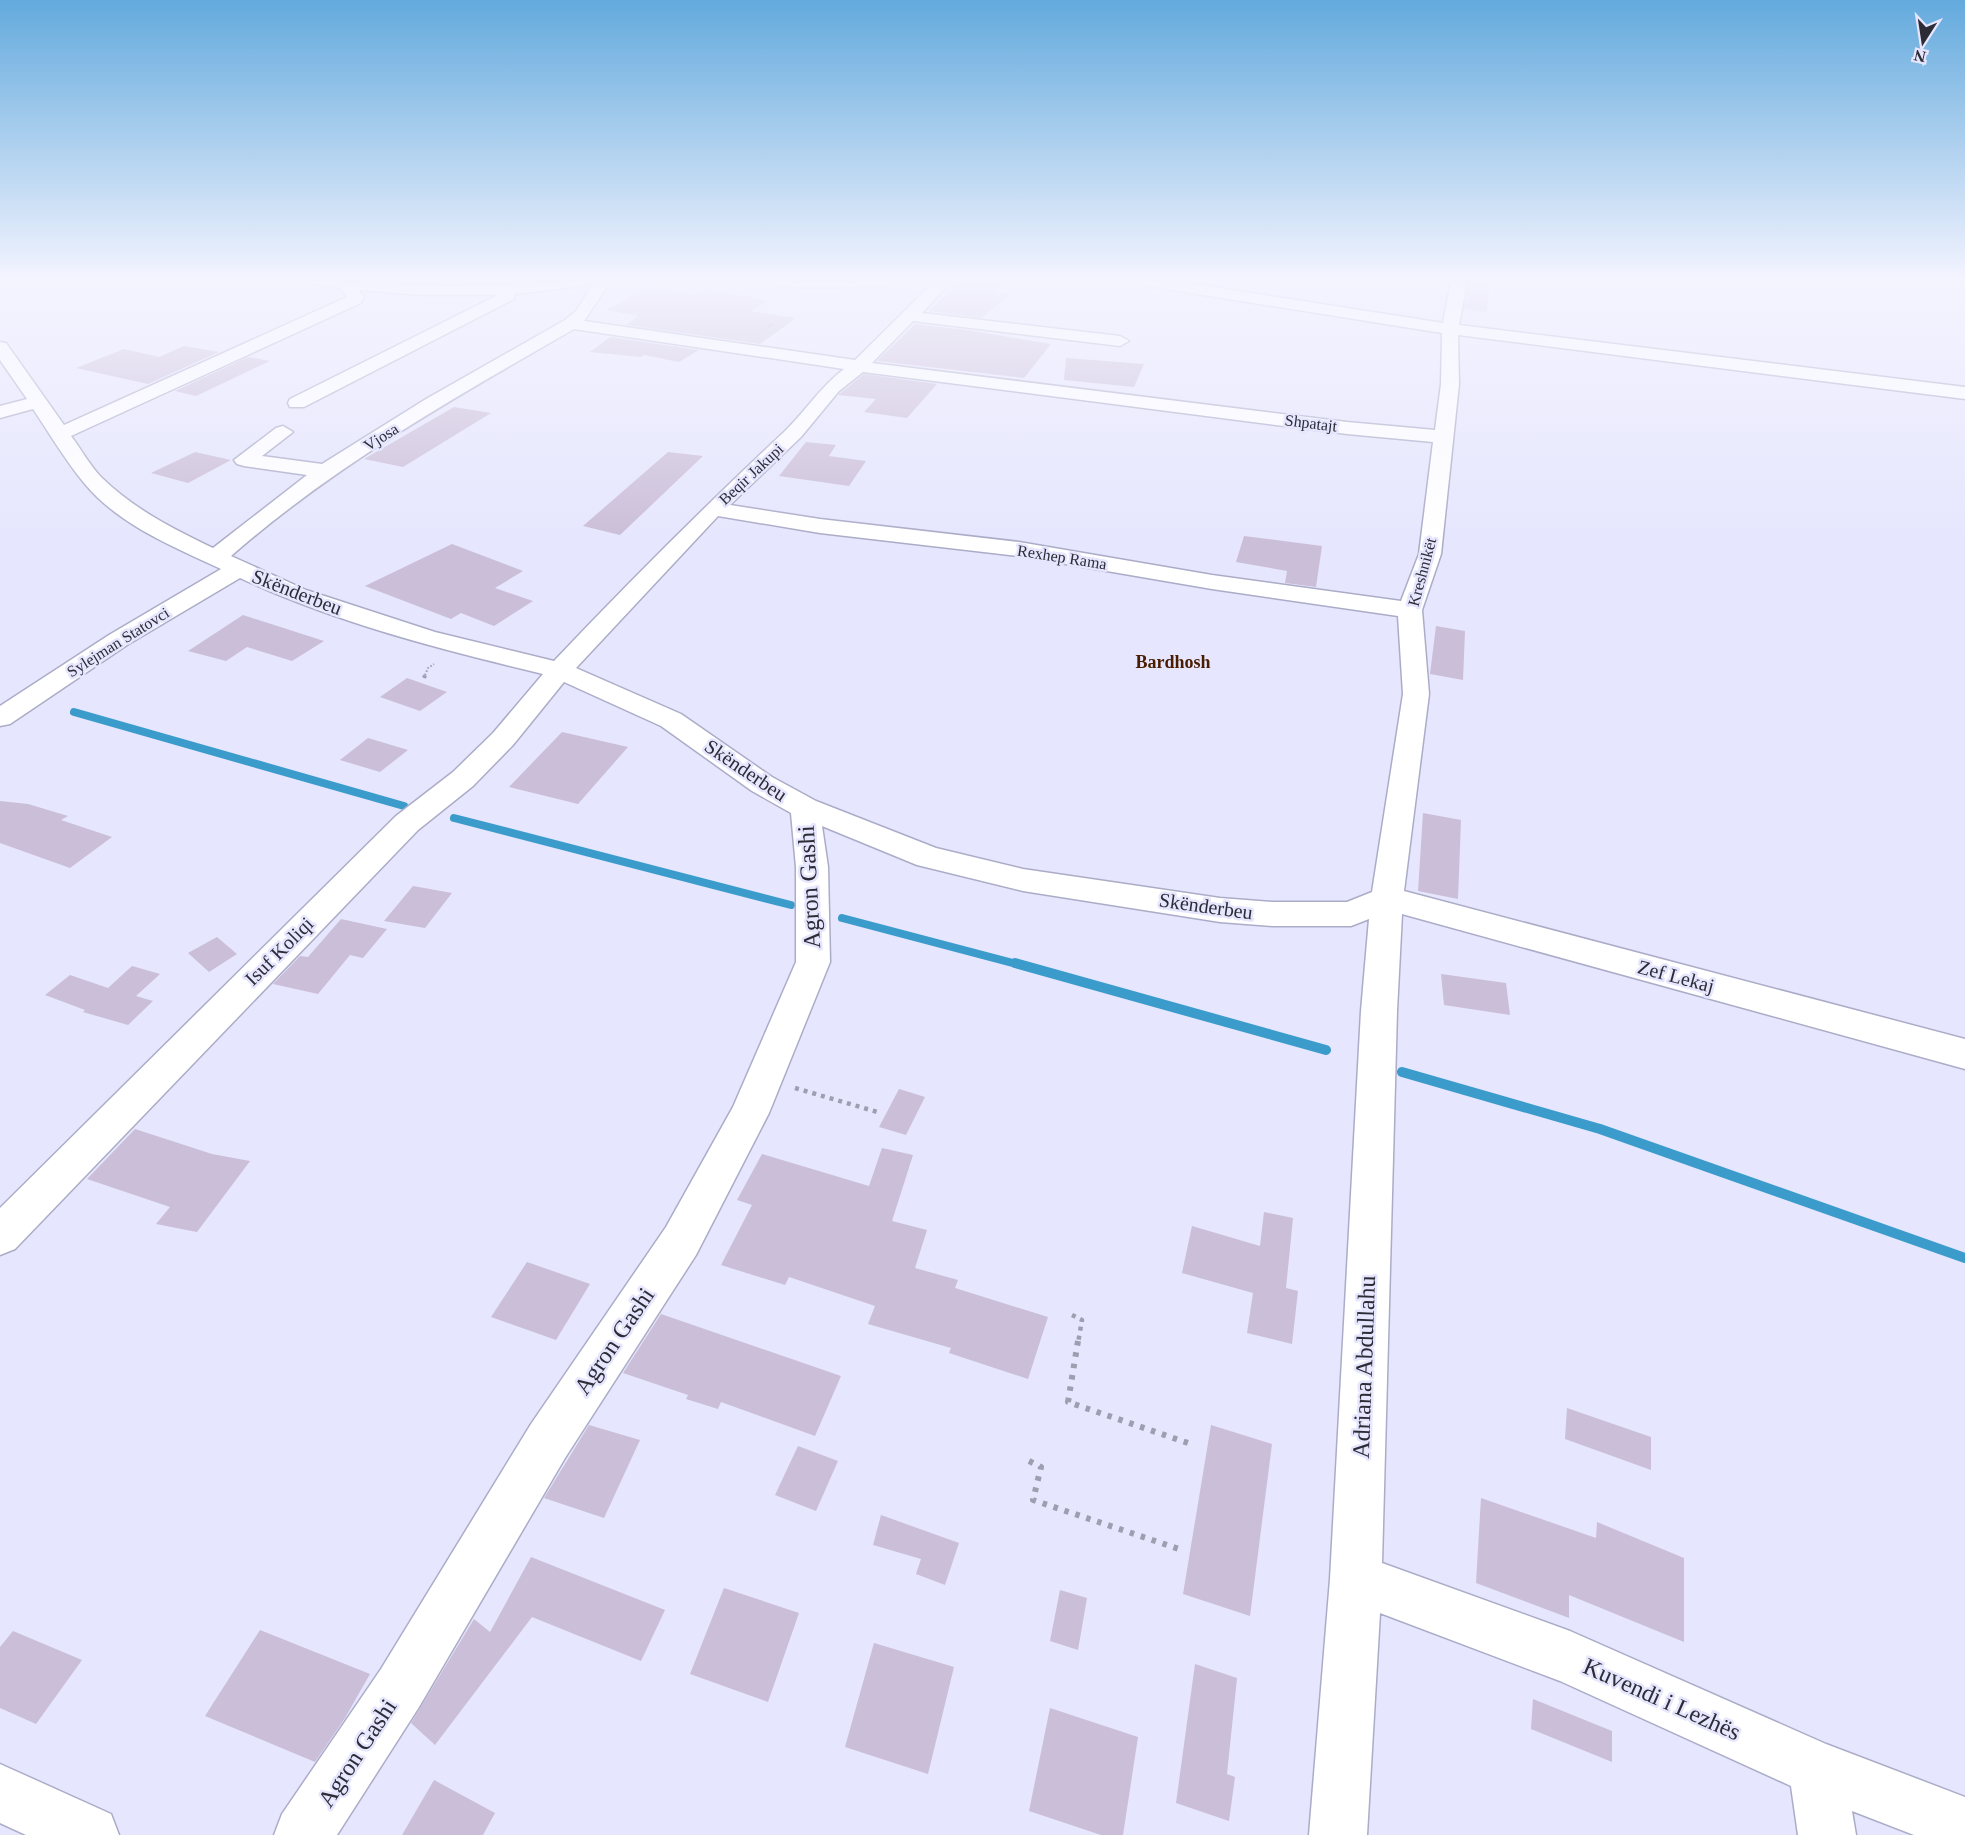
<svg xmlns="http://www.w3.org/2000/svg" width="1965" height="1835" viewBox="0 0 1965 1835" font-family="'Times New Roman',serif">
<rect width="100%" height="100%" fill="#e6e6fe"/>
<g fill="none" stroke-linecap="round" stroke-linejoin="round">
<!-- stream-far2 -->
<path stroke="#3b9ccc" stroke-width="4.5" d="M342,281L367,284
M536,284L558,281"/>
<!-- stream-far1 -->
<path stroke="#3b9ccc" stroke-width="8" d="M74,712L404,806
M454,818L791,905
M842,918L1020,965"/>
<!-- stream -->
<path stroke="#3b9ccc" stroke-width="10" d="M1015,963L1326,1050
M1402,1072L1600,1129L1965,1258"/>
</g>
<!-- building -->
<path fill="#cbbed8" d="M962,281H1002L994,292L1010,294L982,318L928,311Z
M1469,281H1490L1487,312L1464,309Z
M648,287L693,294L707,289L769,301L750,311L796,318L760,344L626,325L638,316L606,310Z
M915,324L967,330L1051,344L1024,378L877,361Z
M610,337L699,350L679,362L644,355L641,357L590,352Z
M184,346L219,352L148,384L76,368L124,349L159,357Z
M248,357L270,361L196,396L175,391Z
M1066,358L1144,364L1134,387L1064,380Z
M864,374L937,384L907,418L864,412L876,399L838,395Z
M454,407L491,413L403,467L364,459Z
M806,442L836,445L829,456L866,461L849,486L779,476Z
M195,452L231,460L188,483L151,473Z
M668,452L703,456L620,535L583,526Z
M1244,536L1322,546L1316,587L1285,583L1287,571L1236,562Z
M452,544L523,571L495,588L533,601L494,626L461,613L451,619L365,586Z
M243,615L324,641L292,661L247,647L226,661L188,651Z
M1436,626L1465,631L1463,680L1430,674Z
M407,678L447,692L420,711L380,697Z
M562,732L628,747L578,804L509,787Z
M368,738L408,750L380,772L340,760Z
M0,801L28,804L68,816L61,820L112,837L70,868L0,843Z
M1423,813L1461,820L1458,899L1418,891Z
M413,886L452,893L425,928L384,921Z
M341,919L387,929L363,958L350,955L318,994L273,984L300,956L308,957Z
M217,937L237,954L209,972L188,953Z
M132,966L160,974L136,996L153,1001L128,1025L83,1012L85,1010L45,995L70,975L108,988Z
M1441,974L1506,983L1510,1015L1444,1005Z
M899,1089L925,1097L906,1135L879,1127Z
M135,1129L212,1154L250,1161L197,1232L156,1224L170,1207L87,1179Z
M882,1148L913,1155L892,1221L927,1230L915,1268L958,1280L955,1288L1048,1317L1028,1379L949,1353L951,1348L868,1324L875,1306L789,1277L785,1285L721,1265L752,1205L737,1200L762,1154L869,1186Z
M1264,1212L1293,1218L1286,1288L1298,1291L1292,1344L1247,1333L1253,1293L1182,1273L1192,1226L1260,1246Z
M527,1262L590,1284L556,1340L491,1317Z
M661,1314L841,1376L815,1436L721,1402L718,1409L686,1399L688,1395L623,1373Z
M1567,1408L1651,1437V1470L1565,1439Z
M589,1425L640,1440L604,1518L544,1498Z
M1211,1425L1272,1444L1250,1616L1183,1594Z
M798,1446L838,1461L816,1511L775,1495Z
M1481,1498L1596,1538L1597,1522L1684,1558V1642L1569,1595V1618L1476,1583Z
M881,1515L959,1543L945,1585L916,1574L921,1559L873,1545Z
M531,1557L665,1610L641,1661L532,1617L435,1745L411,1723L474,1619L490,1632Z
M724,1588L799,1613L768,1702L690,1674Z
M1060,1590L1087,1598L1078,1650L1050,1641Z
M260,1630L370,1674L345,1718L315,1762L205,1716Z
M13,1631L82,1660L36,1724L0,1708V1647Z
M874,1643L954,1667L928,1774L845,1747Z
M1195,1664L1237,1678L1227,1774L1235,1777L1229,1821L1176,1803Z
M1533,1699L1612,1731V1762L1531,1729Z
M1050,1708L1138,1737L1123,1835H1101L1029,1811Z
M434,1780L495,1813L483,1835H402Z"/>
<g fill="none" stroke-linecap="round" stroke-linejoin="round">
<!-- minor casing -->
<g stroke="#abacc7" stroke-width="3">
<path id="minor" d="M312,281L453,286L593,281L585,286L514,294V299L304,407H290L288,403L290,399L498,295H421L358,290L364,297L361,303L71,436C81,449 90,466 102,478C134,509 173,529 213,548L307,475L244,466L237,464L234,460L276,428L283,426L293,432L262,456L322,464L426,399L565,320L576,311L595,281H611L584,321L855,360L935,281H952L922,313L1120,336L1129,341L1120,346L913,321L872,363L1347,422L1435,430L1441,384L1442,333L1147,286L1139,281H1175L1443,323L1451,281H1467L1459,325L1965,387V399L1458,335L1459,384L1441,554L1422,610L1429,694L1404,891L1965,1039V1069L1402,914L1397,1011L1382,1563L1570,1631L1826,1744L1965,1797V1835H1914L1852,1811L1856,1835H1798L1791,1786L1560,1681L1380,1613L1367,1835H1309L1330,1579L1361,1011L1369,919L1351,926H1273L1220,922L1023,891L917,865L822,826L828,867L830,962L769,1113L696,1255L565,1458L419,1707L337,1835H274L282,1814L381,1669L531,1424L666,1227L733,1107L796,962V867L791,813L752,791L661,726L564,682L513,745L473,786L418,830L15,1249L0,1255V1208L396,816L453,772L493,733L543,674C439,649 337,623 240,578L127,645L10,724L0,726V706L109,635L221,569C174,547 119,525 85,484C65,460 50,434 33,409L0,418V406L27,399L0,360V342L6,343L64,425L347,297L341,288L315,284ZM574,329L844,369C820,387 805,412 784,432C705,506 629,582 554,661L435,632L306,590L231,556C335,465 454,398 574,329ZM863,372L1347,434L1433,442L1419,554L1401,601L1212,575L1019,542L820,519L730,505L801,437L839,391ZM718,516L820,533L1019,556L1212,589L1398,616L1403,694L1372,892L1347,902H1273L1220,898L1023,869L936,848L816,801L772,777L681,714L576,668Z
M767,281H894L886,286C867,286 777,292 767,281Z
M0,1764L111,1814L119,1835H26L0,1823Z"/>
</g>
<!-- path-far3 -->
<path stroke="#9e9eb1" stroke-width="2" stroke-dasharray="1.5 2" stroke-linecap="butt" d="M762,330L774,323
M425,675L428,668L434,664"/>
<!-- path-far2 -->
<path stroke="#9e9eb1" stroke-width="4" stroke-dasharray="3 4" stroke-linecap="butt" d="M424,678L426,673"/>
<!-- path-far1 -->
<path stroke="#9e9eb1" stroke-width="4.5" stroke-dasharray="4 5" stroke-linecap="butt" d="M795,1088L881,1113
M1072,1315L1082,1320L1078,1343"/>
<!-- path -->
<path stroke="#9e9eb1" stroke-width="6" stroke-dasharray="4.5 7" stroke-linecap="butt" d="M1078,1341L1068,1402L1188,1443
M1029,1461L1041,1467L1033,1500L1179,1549"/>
<!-- minor -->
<use href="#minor" fill="#fff" fill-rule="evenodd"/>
</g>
<!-- sky -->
<linearGradient id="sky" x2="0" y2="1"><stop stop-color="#63aadd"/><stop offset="0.52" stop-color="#f4f4ff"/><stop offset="1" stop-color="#f4f4ff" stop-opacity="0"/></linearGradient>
<rect width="1965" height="538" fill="url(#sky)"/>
<g text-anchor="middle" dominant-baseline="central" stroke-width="5" stroke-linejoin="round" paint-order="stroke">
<!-- far-street labels -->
<g font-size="16" fill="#2c2c37" stroke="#e6e6fe">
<text transform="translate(1311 423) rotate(7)">Shpatajt</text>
<text transform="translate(381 437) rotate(-32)">Vjosa</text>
<text transform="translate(751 474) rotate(-43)">Beqir Jakupi</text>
<text transform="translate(1062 557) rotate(9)">Rexhep Rama</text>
<text transform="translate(1422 572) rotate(-75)">Kreshnikët</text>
<text transform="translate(118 642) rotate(-32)">Sylejman Statovci</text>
</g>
<!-- far-quarter labels -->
<g font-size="18" font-weight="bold" fill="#4a1c00" stroke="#e6e6fe">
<text x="1173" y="662">Bardhosh</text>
</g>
<!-- street labels -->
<g font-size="20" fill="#2c2c37" stroke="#e6e6fe">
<text transform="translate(297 592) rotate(21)">Skënderbeu</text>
<text transform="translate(746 770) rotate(34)">Skënderbeu</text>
<text transform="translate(1206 906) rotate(8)">Skënderbeu</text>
<text transform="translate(279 951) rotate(-45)">Isuf Koliqi</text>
<text transform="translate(1676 976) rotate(15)">Zef Lekaj</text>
</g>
<!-- near-street labels -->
<g font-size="24" fill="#2c2c37" stroke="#e6e6fe">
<text transform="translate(809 887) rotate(-93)">Agron Gashi</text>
<text transform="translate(614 1341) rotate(-56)">Agron Gashi</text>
<text transform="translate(1364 1367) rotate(-88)">Adriana Abdullahu</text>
<text transform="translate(1662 1699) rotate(24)">Kuvendi i Lezhës</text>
<text transform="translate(357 1753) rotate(-57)">Agron Gashi</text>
</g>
</g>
<!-- north arrow -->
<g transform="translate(1923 42) rotate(192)" stroke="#e6e6fe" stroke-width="4.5" paint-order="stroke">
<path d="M0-4.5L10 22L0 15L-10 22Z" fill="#2c2c37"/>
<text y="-9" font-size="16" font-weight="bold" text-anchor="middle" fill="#2c2c37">N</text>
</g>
</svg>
